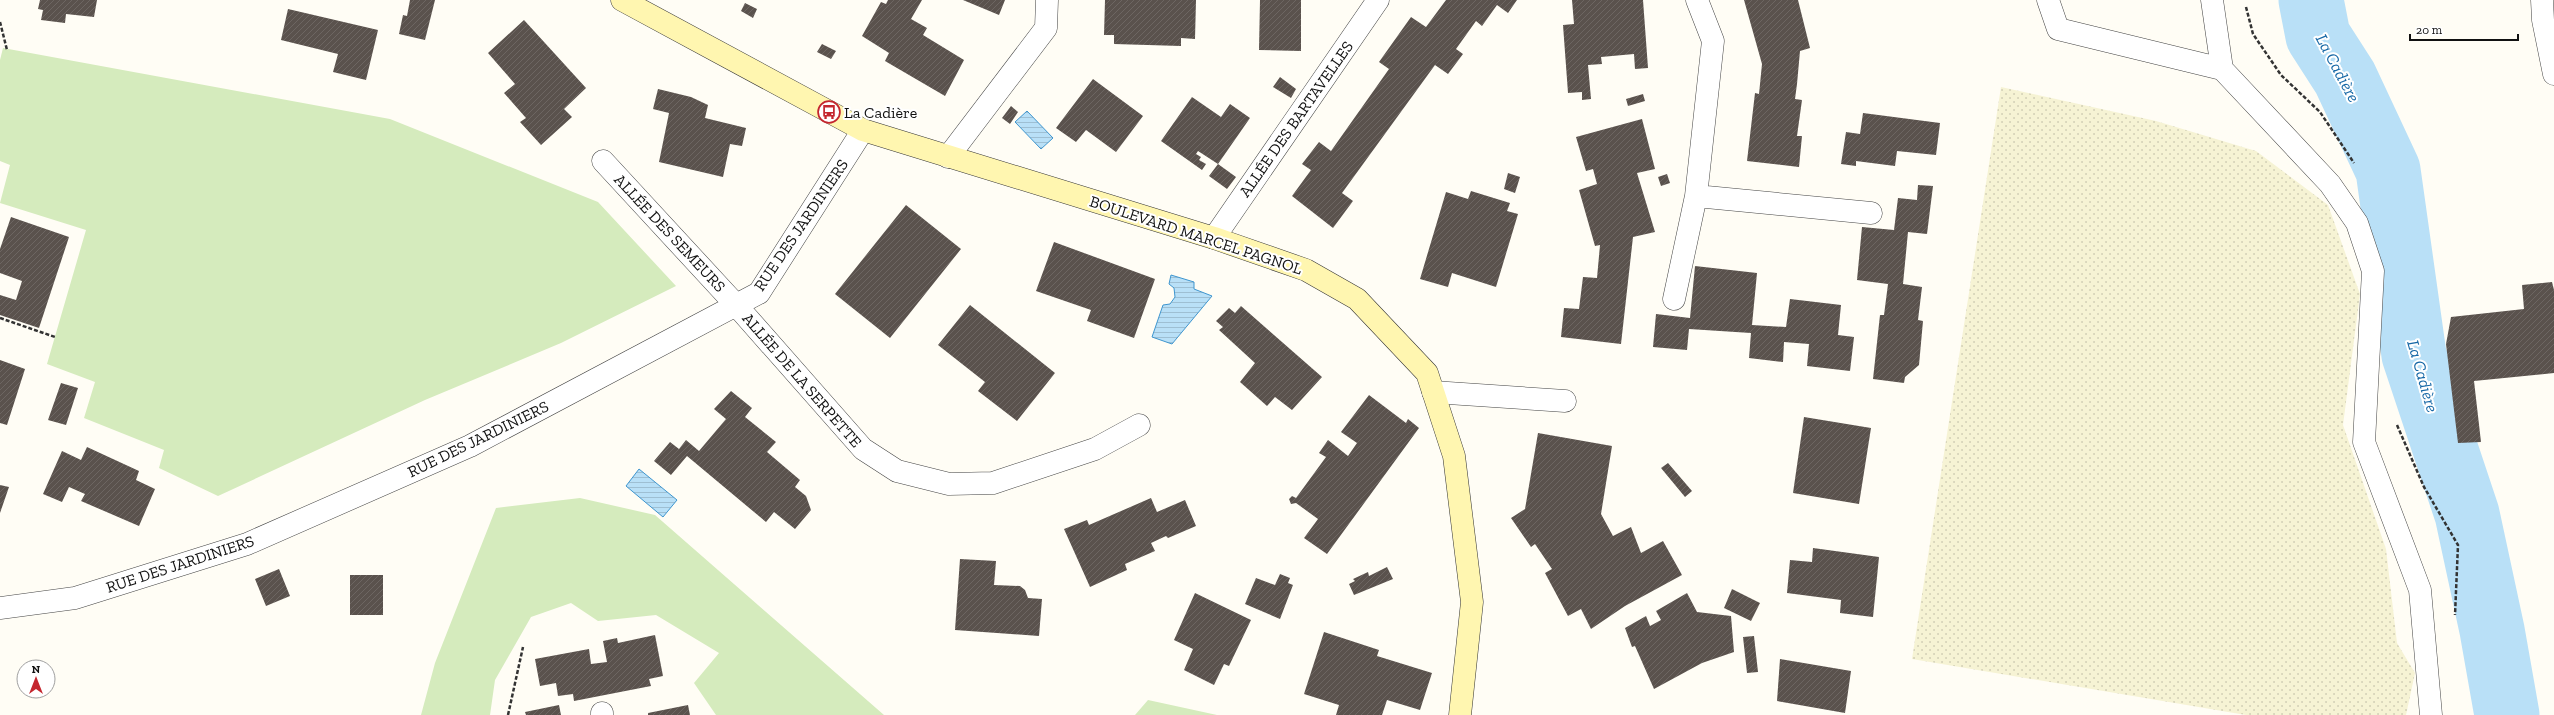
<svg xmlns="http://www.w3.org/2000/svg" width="2554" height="715" viewBox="0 0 2554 715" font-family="'Zilla Slab',serif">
<defs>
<pattern id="farmland-dots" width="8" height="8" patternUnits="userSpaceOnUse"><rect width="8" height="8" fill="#f6f3d4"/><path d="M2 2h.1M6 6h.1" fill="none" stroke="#d2cfb5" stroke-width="1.8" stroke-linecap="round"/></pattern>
<pattern id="water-rules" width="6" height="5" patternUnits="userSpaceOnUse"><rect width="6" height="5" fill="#b9e0f7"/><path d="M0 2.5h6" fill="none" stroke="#9ebfd3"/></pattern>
<pattern id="building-hatch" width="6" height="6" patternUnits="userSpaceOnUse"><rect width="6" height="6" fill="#5a524d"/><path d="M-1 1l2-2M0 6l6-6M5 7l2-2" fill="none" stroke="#6d6662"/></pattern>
</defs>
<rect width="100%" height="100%" fill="#fffdf5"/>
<!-- farmland -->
<path fill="url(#farmland-dots)" d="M2001,87L2156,121L2256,151L2328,205L2360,294L2343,425L2386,549L2397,643L2415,673L2406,715H2246L1912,659Z"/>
<!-- grass -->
<path fill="#d5ebbd" d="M3,48L390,119L598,202L676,286L561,343L425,400L218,496L159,468L164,450L84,418L95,382L47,364L86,230L0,203L10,165L0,161V60Z
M580,498L655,515L884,715H716L694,683L719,653L656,615L598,621L571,603L531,617L495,680L490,715H421L435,663L496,508Z
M1148,700L1217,715H1135Z"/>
<!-- water -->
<path fill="url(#water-rules)" stroke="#3f96cf" d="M1027,111L1053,138L1041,149L1015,122Z
M1171,275L1194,282V289L1212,296L1172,344L1152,337L1163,305L1170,304L1175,297L1174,288L1169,284Z
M639,469L677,500L663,517L626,486Z"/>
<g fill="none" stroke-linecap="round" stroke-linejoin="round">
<!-- river -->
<path stroke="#b9e0f7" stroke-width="65" d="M2311,0L2318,36L2345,78L2388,170L2414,355L2467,514L2492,630L2507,715"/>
</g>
<!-- building -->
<path fill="url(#building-hatch)" d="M40,0H97L94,17L66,14L65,23L41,20L43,10L38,9Z
M410,0H435L425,40L399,34L403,15L407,16Z
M888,0H922L911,19L927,28L923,35L964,60L945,96L885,61L889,53L862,36L881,2L886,4Z
M963,0H1005L999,15Z
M1105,0H1196L1195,39L1181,38V46L1114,44V35H1104Z
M1260,0H1301V51L1259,50Z
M1446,0H1517L1508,13L1497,5L1482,26L1476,21L1456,49L1463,54L1448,74L1435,65L1342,193L1353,201L1333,228L1292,196L1311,170L1302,164L1319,142L1331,151L1389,69L1379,62L1411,17L1426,27Z
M1572,0H1643L1648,68L1635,69L1634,54L1601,57L1602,64L1588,65L1591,99L1582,100V92L1568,93L1563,25L1574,24Z
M1744,0H1798L1810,48L1800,51L1797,84L1795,99L1802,100L1797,136H1802L1799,167L1747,161L1755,93L1759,94L1762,64Z
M745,3L757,9L753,18L741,11Z
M288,9L378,30L366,80L333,72L338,54L281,40Z
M524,20L586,88L564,109L572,117L541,145L520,122L526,118L504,93L515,84L488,53Z
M822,44L836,51L831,59L817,52Z
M1280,77L1296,89L1291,98L1273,87Z
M1093,79L1143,116L1116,152L1086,130L1076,142L1056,128Z
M658,89L691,97L708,105L705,118L746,128L742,146L730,144L723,177L659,162L669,113L653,109Z
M1643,94L1645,101L1628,106L1626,99Z
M1192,97L1221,117L1230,104L1250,118L1218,164L1236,177L1227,189L1209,176L1218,164L1198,151L1196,154L1201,157L1199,160L1206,164L1202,170L1161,141Z
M1011,106L1018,112L1010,124L1002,118Z
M1863,113L1940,123L1936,155L1897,151L1895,166L1856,161V166L1841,164L1846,132L1860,134Z
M1642,119L1655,169L1637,173L1655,232L1633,237L1621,344L1561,337L1564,308L1579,309L1583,277L1597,278L1600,245L1595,246L1579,190L1597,184L1593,169L1586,171L1576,137Z
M1508,173L1520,177L1515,193L1504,189Z
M1667,174L1670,183L1661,186L1658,177Z
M1918,185L1933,186L1927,234L1908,232L1903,284L1922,287L1918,320L1923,321L1919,365L1905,377L1904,383L1873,379L1880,315H1884L1888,284L1857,280L1862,227L1894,230L1898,198L1917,200Z
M1471,191L1510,203L1507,211L1518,214L1496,287L1452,273L1448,287L1420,279L1446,192L1468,199Z
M906,205L961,249L890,338L835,294Z
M11,217L69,237L39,328L0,315V295L16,300L22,281L0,273V249Z
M1054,242L1155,279L1134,338L1087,321L1091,310L1036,291Z
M1695,266L1757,273L1752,325L1786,327L1790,299L1841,305L1838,335L1854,337L1850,371L1807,366L1809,344L1784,342L1783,362L1749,358L1751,333L1689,329L1687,350L1653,347L1656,314L1690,318Z
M2552,282L2554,290V373L2474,381L2481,442L2458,443L2446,344L2451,317L2524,309L2522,285Z
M970,305L1055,373L1017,421L978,391L985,382L938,345Z
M1241,306L1322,377L1292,410L1275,397L1267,406L1240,382L1255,363L1219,330L1223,327L1216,321L1229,308L1235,313Z
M0,360L25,369L7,425L0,423Z
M61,383L78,388L66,425L48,420Z
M731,391L752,408L745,417L776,442L767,452L800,480L795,487L806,496L811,510L795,529L774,512L766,522L687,456L671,475L654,461L670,442L679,449L686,440L699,451L726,419L714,409Z
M1369,395L1406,423L1408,419L1419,428L1327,554L1304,538L1318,519L1296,503L1291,504L1289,499L1292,496L1296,498L1326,457L1319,453L1328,440L1348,456L1357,443L1341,432Z
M1804,417L1871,428L1859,504L1793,493Z
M1538,433L1612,446L1601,514L1613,536L1631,527L1641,553L1663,541L1682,575L1625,606L1591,629L1581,609L1568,616L1545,573L1552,569L1535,544L1531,547L1511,518L1525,509Z
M87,447L139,471L136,480L155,489L139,526L81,501L85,494L69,487L62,502L43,494L62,451L81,460Z
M1668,463L1692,491L1685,497L1661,468Z
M0,485L9,487L0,513Z
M1151,498L1157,512L1185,500L1196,526L1168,538L1166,536L1151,543L1155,551L1125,564L1127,570L1090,587L1064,529L1087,520L1089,525Z
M1813,548L1879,557L1873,617L1840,613L1841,600L1787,593L1790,560L1812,562Z
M960,559L996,561L994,585L1020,586L1025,590L1028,598L1042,599L1039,636L955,630Z
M1387,567L1393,579L1354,595L1349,584L1355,581L1353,579L1368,572L1369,576Z
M279,569L290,596L266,606L255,579Z
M1280,574L1290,578L1288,583L1293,585L1280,619L1245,604L1256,578L1275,585Z
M350,575H383V615H350Z
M1732,589L1760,603L1751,621L1724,608Z
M1195,593L1251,620L1229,666L1224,664L1214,685L1184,670L1193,649L1174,640Z
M1687,593L1697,612L1731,616L1734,652L1702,663L1654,689L1635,646L1632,647L1625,628L1646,616L1650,626L1661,620L1656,611Z
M1324,632L1379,650L1377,656L1432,673L1420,710L1387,700L1382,715H1336L1339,705L1304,694Z
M655,635L663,676L649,679L651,686L574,701L573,694L558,696L556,683L540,686L535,659L589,649L591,664L607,662L603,641L617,638L618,643Z
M1754,636L1758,672L1747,673L1743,637Z
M1780,659L1851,671L1845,713L1777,701Z
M559,705L561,715H526L525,712Z
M688,705L690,715H648V713Z"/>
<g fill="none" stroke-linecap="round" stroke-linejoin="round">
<!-- street casing -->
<g stroke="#444" stroke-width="23">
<path id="street" d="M2048,0L2058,29L2222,69
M2212,0L2222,69L2330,184L2357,223L2373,271L2364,442L2420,590L2431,715
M2542,0L2543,20L2554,74
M948,157L1046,28L1047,0
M603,161L736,305L863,449L897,471L949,484L993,483L1095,449L1139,425
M1696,196L1871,213
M1214,238L1378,0
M1674,299L1696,196L1713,41L1697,0
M1433,392L1565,401
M0,608L75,598L247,544L470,446L759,293L863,130
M602,713V715"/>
</g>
<!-- secondary casing -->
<g stroke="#333" stroke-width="23">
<path id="secondary" d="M622,0L863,130L1214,238L1306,270L1357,299L1427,373L1454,456L1472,602L1460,715"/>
</g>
<!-- path -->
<path stroke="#333" stroke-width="2.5" stroke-dasharray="4 2" stroke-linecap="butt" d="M2246,7L2253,34L2281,75L2320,112L2354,163
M0,22L7,50
M0,318L55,337
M2397,425L2424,487L2458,545L2455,615
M508,715L523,647"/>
<!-- street -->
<use href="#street" stroke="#fff" stroke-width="22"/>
<!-- secondary -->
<use href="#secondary" stroke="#fff6b0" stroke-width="22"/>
</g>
<!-- icons -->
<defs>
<g id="bus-ring" transform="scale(1.15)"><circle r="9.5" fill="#fff" stroke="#c4262e" stroke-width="1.5"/><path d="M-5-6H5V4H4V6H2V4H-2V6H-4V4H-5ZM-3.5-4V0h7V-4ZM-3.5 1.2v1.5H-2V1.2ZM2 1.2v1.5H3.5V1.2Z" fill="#c4262e"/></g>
</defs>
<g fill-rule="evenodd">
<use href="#bus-ring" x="829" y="112"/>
</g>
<g text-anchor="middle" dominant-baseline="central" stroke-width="4" stroke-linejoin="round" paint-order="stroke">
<!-- poi labels -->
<g font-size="16" fill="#111" stroke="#fff" text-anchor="start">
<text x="844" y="112">La Cadière</text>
</g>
<!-- street labels -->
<g font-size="16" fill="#111" stroke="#fff">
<text transform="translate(1296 119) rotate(-55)">ALLÉE DES BARTAVELLES</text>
<text transform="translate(801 225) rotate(-56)">RUE DES JARDINIERS</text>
<text transform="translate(670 233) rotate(47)">ALLÉE DES SEMEURS</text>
<text transform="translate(1196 235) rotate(18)">BOULEVARD MARCEL PAGNOL</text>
<text transform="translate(802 380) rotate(49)">ALLÉE DE LA SERPETTE</text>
<text transform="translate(478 439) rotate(-26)">RUE DES JARDINIERS</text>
<text transform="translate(180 564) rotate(-18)">RUE DES JARDINIERS</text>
</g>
<!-- water labels -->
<g font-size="17" font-style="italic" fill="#1768a6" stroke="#fff">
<text transform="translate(2338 68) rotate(62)">La Cadière</text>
<text transform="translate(2423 376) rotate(74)">La Cadière</text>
</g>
</g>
<!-- north arrow -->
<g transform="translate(36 679)"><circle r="19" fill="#ffffff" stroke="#a0a0a0"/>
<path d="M0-3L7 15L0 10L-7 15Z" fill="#c4262e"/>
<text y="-6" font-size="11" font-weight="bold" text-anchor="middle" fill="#111111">N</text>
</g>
<!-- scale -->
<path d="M2410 34v6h108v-6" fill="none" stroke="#111111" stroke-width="2"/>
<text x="2416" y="34" font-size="12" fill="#111111" stroke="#ffffff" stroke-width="3" paint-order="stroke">20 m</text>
</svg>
